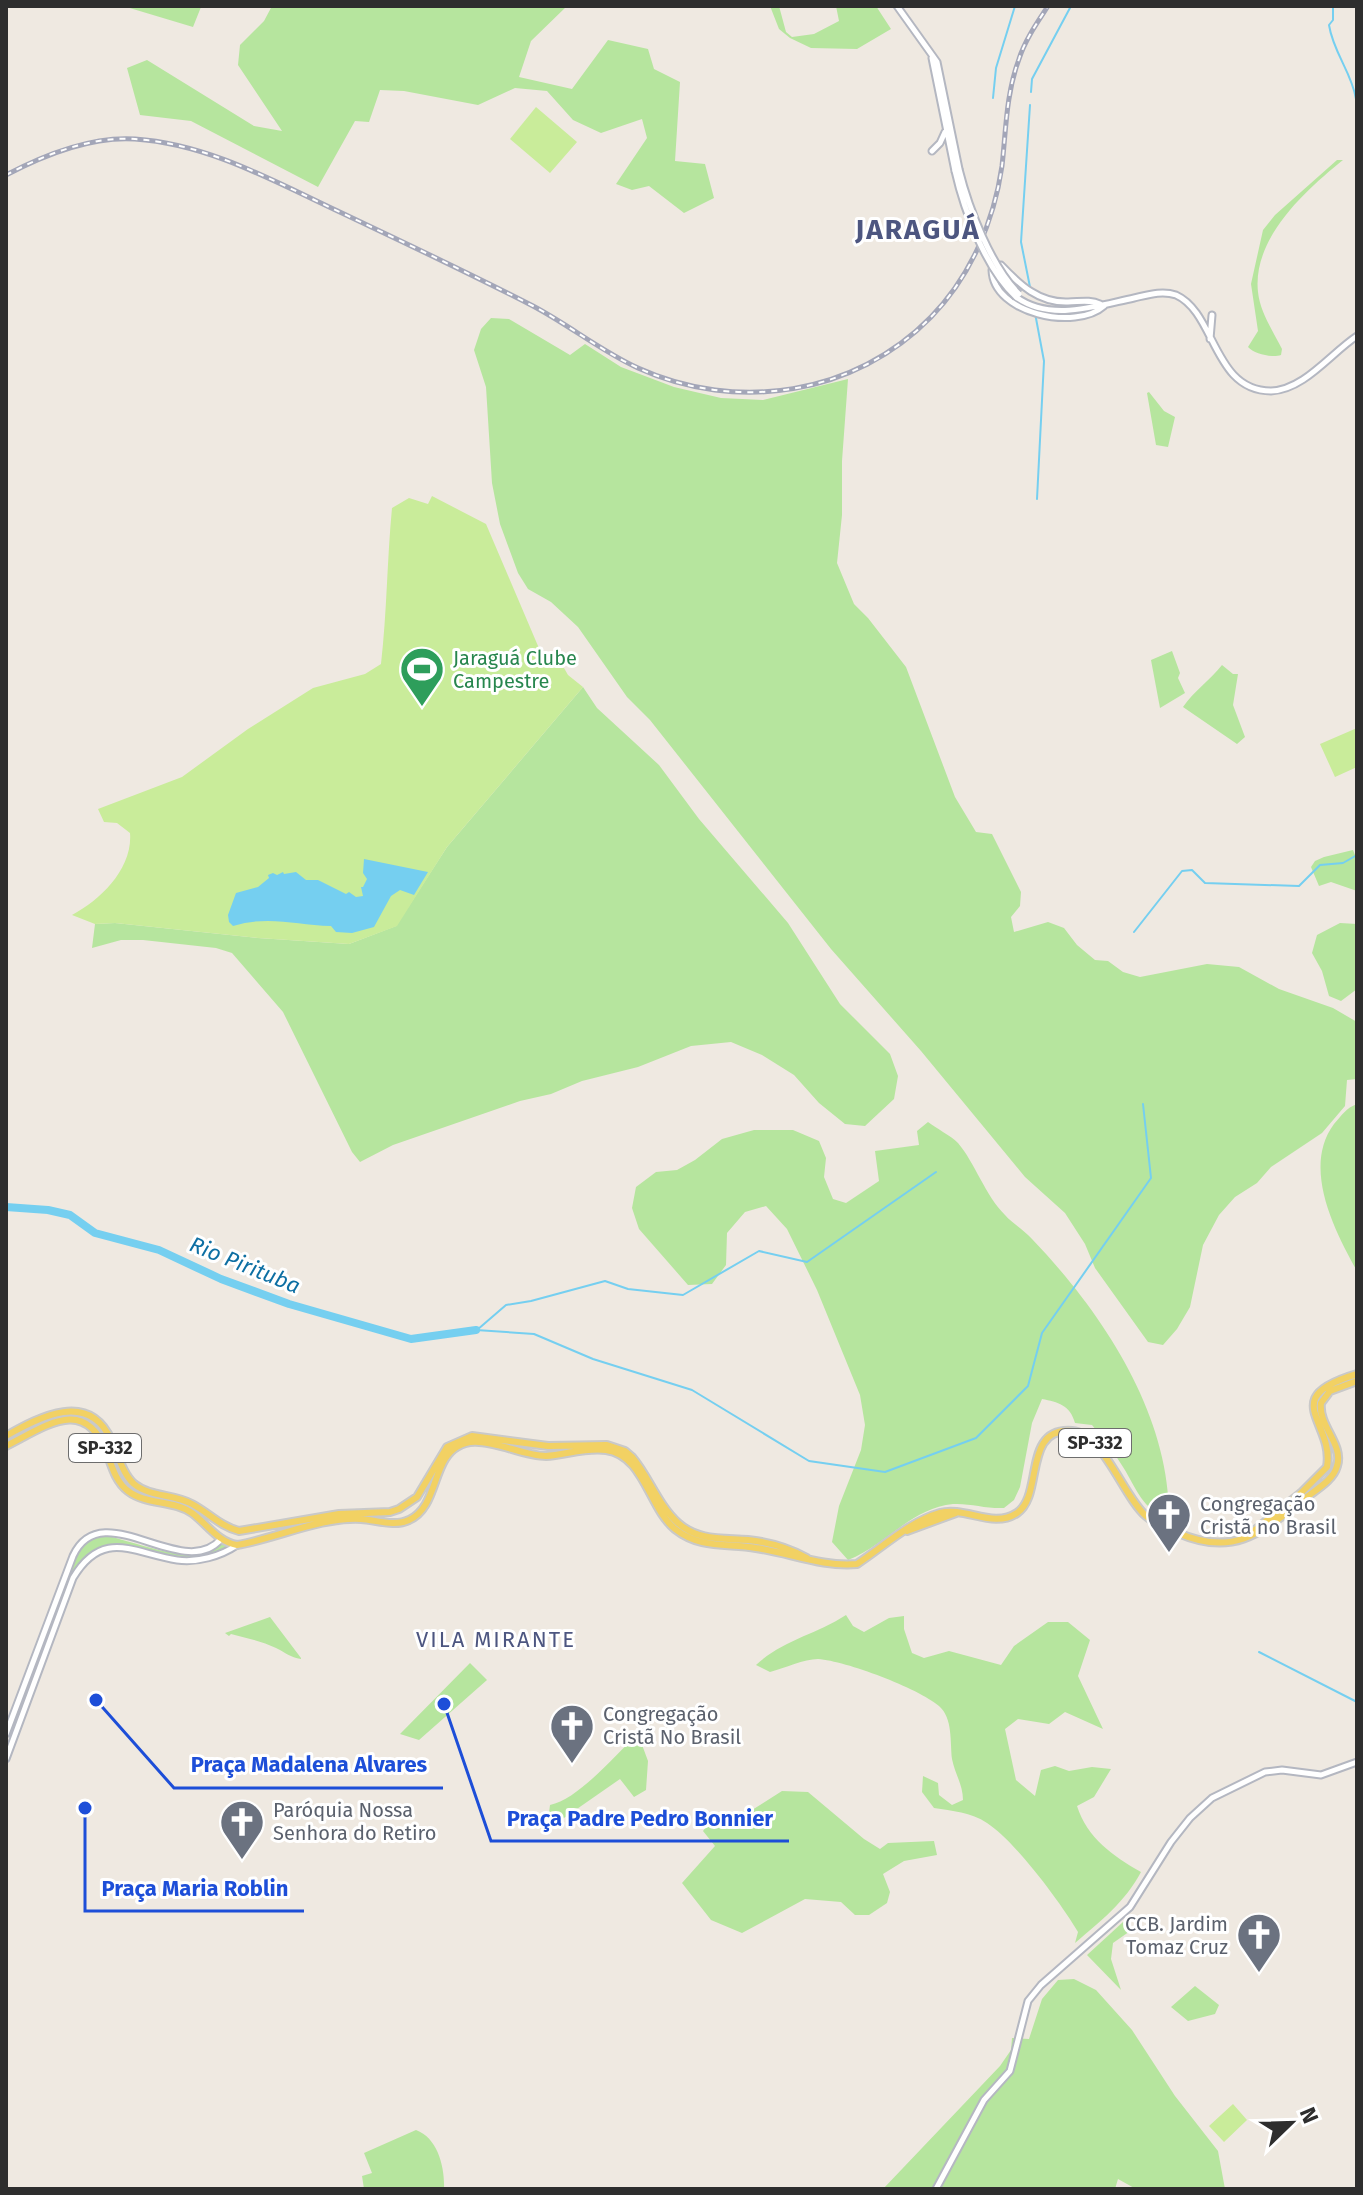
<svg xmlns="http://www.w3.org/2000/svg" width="1363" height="2195" viewBox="0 0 1363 2195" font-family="'Fira Sans',sans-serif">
<rect width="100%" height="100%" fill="#efe9e1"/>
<!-- green -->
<path fill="#b6e59e" d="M123,6H198L201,7L193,27Z
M272,6H567L531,41L519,77L572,89L608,40L648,49L654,69L680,82L675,161L705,164L714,198L684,213L649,186L632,190L616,184L647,138L642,119L601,133L573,120L547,91L515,88L478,105L404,91L380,90L369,122L355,121L318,187L191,121L140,115L127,68L147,60L254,126L282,131L238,65L240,45L264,21Z
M770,6H779L786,32L792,37L814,34L839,21L836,6H876L891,29L857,49L811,48L790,38L779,29Z
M1337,160H1343C1306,190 1252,238 1258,292C1260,312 1273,331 1282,349L1281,355C1272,358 1254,354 1248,347L1258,331L1251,284L1263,230L1275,215Z
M491,318L509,319L570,355L585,344L621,367L674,387L721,398L763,400L848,379L842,461V515L837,563L854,604L868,618L906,667L955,797L976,832L992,834L1021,892L1020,906L1011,917L1014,932L1048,922L1064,928L1077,945L1095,960L1108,961L1123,972L1140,977L1207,964L1239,967L1279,989L1333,1008L1357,1022V1079L1347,1080L1345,1106L1322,1133L1271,1167L1257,1183L1235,1197L1219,1215L1203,1245L1190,1307L1177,1329L1163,1345L1148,1342L1095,1268L1085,1244L1065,1213L1025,1177L921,1051L831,949L650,720L627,697L578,627L551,602L528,589L518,573L500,524L492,483L486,387L474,350L481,329Z
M1149,392L1164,411L1175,417L1168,447L1156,445L1147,393Z
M1172,651L1180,673L1178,678L1185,693L1160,708L1151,660Z
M1222,665L1233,674H1238L1233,705L1245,737L1237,744L1183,707C1194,691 1210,680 1222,665Z
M583,687L597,708L659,765L699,819L788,923L840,1004L890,1054L898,1076L894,1099L865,1126L845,1124L819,1103L794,1075L762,1055L731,1042L691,1046L638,1067L582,1081L551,1094L520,1101L393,1145L360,1162L352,1152L283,1012L232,953L216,948L143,940H121L92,948L95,924L115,923L258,938L349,944L396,926L447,847Z
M1353,850L1357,860V891L1331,882L1319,886L1311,867L1315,861L1324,857Z
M1340,923L1357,924V989L1341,1001L1329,996L1322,971L1312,953L1317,935Z
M1357,1104V1271C1334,1230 1302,1167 1334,1124C1342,1115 1346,1108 1357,1104Z
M928,1122C937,1129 950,1135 958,1143C975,1163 985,1195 1005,1215C1013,1224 1024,1230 1032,1239C1102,1312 1170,1414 1169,1518C1142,1510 1137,1489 1123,1467C1114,1452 1103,1438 1092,1425L1075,1423C1070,1405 1058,1402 1042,1399L1032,1423L1020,1487L1014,1500L1004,1508C987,1509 970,1503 953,1504C911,1508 885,1546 848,1560L832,1542L839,1506L861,1450L865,1425L860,1395L817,1290L787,1229L766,1206L745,1212L727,1233L726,1265L712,1284L688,1285L639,1229L632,1208L636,1187L656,1172L677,1170L695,1160L722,1139L754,1130H793L819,1141L826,1158L824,1177L833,1199L846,1203L879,1181L875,1151L919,1145L917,1131Z
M102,1535C135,1540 195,1571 221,1541L233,1546C215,1552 197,1561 177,1559C165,1558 153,1552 141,1548C112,1539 87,1551 72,1576L68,1575L82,1542Z
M846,1615L853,1626L864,1632L889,1618L904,1616V1629L912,1653L924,1658L949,1651L1001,1665L1014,1646L1048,1622H1068L1090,1640L1078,1676L1103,1729L1065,1712L1049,1724L1018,1719L1005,1729L1016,1780L1035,1796L1041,1770L1055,1766L1069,1771L1092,1767L1111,1769L1094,1797L1077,1806C1087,1838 1113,1856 1141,1872C1125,1902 1101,1921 1075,1943L1078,1932C1061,1903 1015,1841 987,1823C971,1812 952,1811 934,1808L922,1792L923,1776L938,1783L939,1795L952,1805L963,1800C963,1785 955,1774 952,1759C950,1742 953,1718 939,1706C918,1688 846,1661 818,1659C804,1659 785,1668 770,1672L756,1665C783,1640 815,1635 846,1615Z
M270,1617L301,1658V1659C290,1657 286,1653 276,1648C262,1641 246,1638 231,1634L229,1636L225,1633Z
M470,1663L487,1680L419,1740L400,1734Z
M638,1734L648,1761L646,1790L634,1797L620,1779L551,1827L549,1813L550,1805C579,1799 616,1754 638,1734Z
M782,1791L808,1792L864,1839L880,1849L888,1843L934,1841L937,1855L904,1861L883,1874L890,1892L887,1903L869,1915H855L841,1902L805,1899L742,1933L711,1920L682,1883L715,1846L703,1831L714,1816L752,1810Z
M1123,1922L1133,1929L1113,1943L1111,1959L1121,1990L1087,1955Z
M1074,1979L1096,1990L1132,2030L1175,2096L1218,2151L1225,2189H1136L1118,2179L1115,2189H883L1000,2066L1011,2050L1012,2038L1029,2039L1042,1999L1058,1980Z
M1195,1986L1219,2005L1215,2014L1188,2021L1171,2007Z
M416,2130C438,2138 445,2168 444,2189H364L362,2176L372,2173L364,2153Z"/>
<!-- pitch -->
<path fill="#c9ec9a" d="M536,107L577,142L550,173L510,139Z
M432,496L486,524L541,653L544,656L550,651L554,657L550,661L553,663L557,660L561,665L559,668H564L568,675L583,687L447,847L397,926L349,944L258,938L115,923L95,924L72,915C101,900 133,868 130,833L117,823L104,822L98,809L182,777L248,729L313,688L365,674L381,664C387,612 387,560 392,508L409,498L428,504Z
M1357,728V767L1335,777L1320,744Z
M1233,2104L1247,2120L1224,2142L1209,2126Z"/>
<!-- water -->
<path fill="#75cff0" d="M364,859L428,872L414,895L400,890L391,896L374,927L352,933L336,932L331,926C296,925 268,915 233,926L229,922L228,915L236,893L258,887L269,878L268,875L273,873L277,875L283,872L284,874L296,872L306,880H318L346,894L349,892L356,897L363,896L361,887H363L367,879L363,873Z"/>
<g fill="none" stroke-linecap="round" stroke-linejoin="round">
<!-- stream -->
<path stroke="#75cff0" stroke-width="2" d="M1333,6V20L1329,25C1333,52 1352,73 1356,99
M1031,92L1032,79L1071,6
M993,98L996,68L1015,6
M1030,287L1021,242L1030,105
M1035,313L1044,361L1037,499
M1134,932L1182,871L1192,870L1205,883L1299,886L1320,865L1343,863L1357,855
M476,1330L534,1334L593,1359L692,1390L809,1461L885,1472L976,1438L1028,1386L1042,1333L1151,1178L1143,1104
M477,1330L506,1305L531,1301L605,1281L628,1289L683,1295L759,1251L807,1262L936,1172
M1259,1652L1357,1702"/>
<!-- river -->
<path stroke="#75cff0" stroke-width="8" d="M6,1207L48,1210L70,1215L95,1233L159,1250L221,1279L289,1304L411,1339L476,1330"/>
<!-- secondary casing -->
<g stroke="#b4b7c1" stroke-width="9">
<path id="secondary" d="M897,6L937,62L959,169
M932,58L955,171
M932,151L940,143L945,132
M1016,297C1050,322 1096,306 1134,298C1147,295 1162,290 1176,295C1216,313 1213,391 1271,391C1304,390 1331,353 1357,336
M1100,304C1090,299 1079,302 1068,302C1039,303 1020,285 1001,265L996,266L992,270C993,314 1076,331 1104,306
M1210,339L1212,315
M6,1734L73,1556C102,1493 183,1583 221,1539
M6,1759L73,1578C103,1528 133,1553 177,1560C197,1563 221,1556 237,1545
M936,2189L984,2100L1010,2071L1028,2001L1041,1985L1130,1907L1171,1842L1190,1818L1212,1798L1265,1772L1282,1770L1321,1775L1357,1762"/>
</g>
<!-- primary casing -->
<g stroke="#c9c9c9" stroke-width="10">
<path id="primary" d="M6,1436C41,1416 89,1391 111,1440C118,1454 122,1473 134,1484C150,1497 174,1494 192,1504C209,1513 220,1526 239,1531L339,1514L390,1512L399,1509L417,1497L447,1447L472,1436L548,1446L607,1445L625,1451L632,1457C649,1477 658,1505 678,1523C698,1541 723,1538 748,1540C768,1542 789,1548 807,1558
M6,1446C46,1426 85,1395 107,1453C112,1467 116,1482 128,1491C146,1505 174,1500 192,1513C207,1524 218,1542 237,1545C278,1538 319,1517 361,1519C376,1520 395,1527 409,1520C432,1510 433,1478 445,1459C468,1422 513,1456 546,1456C565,1455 586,1447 606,1450C644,1455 649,1508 675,1529C700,1549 727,1543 756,1548C791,1553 821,1567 857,1564C883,1547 909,1522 940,1513C965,1506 993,1529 1017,1513C1044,1495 1022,1427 1072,1431C1103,1433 1123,1496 1146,1516C1155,1524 1167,1528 1178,1533C1233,1557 1261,1533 1303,1500C1315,1490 1333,1481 1337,1466C1344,1444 1318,1426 1321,1403L1330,1391L1357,1381
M907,1531L956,1513
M1250,1534L1301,1493L1327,1467C1335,1422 1276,1398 1357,1374"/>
</g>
<!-- secondary -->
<use href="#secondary" stroke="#fff" stroke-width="5"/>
<!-- primary -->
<use href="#primary" stroke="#f2d163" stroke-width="6"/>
<!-- rail casing -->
<g stroke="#a3a6b8" stroke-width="5">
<path id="rail" d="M6,175C44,155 91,136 135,139C210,144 277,183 344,214C407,244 471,274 533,306C569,325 601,351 638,368C737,413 855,395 931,317C971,276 994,221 1002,166C1006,130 1006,94 1019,59C1025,40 1037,23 1048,6"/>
</g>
<!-- rail -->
<use href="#rail" stroke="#fff" stroke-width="2" stroke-dasharray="6" stroke-linecap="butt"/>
<!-- secondary-bridge casing -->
<g stroke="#b4b7c1" stroke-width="9" stroke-linecap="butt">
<path id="secondary-bridge" d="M959,169C969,209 991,266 1019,294
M955,171C964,211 986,269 1016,297"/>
</g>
<!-- secondary-bridge -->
<use href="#secondary-bridge" stroke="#fff" stroke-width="5"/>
</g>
<!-- icons -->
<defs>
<g id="stadium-pin" transform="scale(2.3)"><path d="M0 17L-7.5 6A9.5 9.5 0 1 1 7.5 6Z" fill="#2e9e5b" stroke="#fff"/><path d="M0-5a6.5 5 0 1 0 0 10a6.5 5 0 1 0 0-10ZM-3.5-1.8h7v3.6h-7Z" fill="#fff"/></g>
<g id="church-pin" transform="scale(2.3)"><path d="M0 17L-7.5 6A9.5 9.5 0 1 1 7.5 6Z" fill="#6b7280" stroke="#fff"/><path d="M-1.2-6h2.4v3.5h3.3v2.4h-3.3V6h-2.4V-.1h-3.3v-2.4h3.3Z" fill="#fff"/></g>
</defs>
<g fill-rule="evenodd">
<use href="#stadium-pin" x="422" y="669"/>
<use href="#church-pin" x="1169" y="1515"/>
<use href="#church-pin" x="572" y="1726"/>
<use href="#church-pin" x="242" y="1822"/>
<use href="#church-pin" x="1259" y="1935"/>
</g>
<g text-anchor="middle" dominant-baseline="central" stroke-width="6" stroke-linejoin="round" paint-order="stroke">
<!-- shield labels -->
<g fill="#fff" stroke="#6d6d6d" stroke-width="2">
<rect x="1059" y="1429" width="72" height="28" rx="6"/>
<rect x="69" y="1434" width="72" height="28" rx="6"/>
</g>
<g font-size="18" font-weight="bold" fill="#2e2e2e">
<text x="1095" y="1443">SP-332</text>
<text x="105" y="1448">SP-332</text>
</g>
<!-- leisure labels -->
<g font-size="20" fill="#27864d" stroke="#fff" text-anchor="start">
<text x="453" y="658">Jaraguá Clube<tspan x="453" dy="23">Campestre</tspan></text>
</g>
<!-- worship labels -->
<g font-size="20" fill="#5b616d" stroke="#fff" text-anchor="start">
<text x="1200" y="1504">Congregação<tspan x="1200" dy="23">Cristã no Brasil</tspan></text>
<text x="603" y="1714">Congregação<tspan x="603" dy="23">Cristã No Brasil</tspan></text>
<text x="273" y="1810">Paróquia Nossa<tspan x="273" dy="23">Senhora do Retiro</tspan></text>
<text x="1228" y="1924" text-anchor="end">CCB. Jardim<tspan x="1228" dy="23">Tomaz Cruz</tspan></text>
</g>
<!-- water labels -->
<g font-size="22" font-style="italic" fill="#0d6fa3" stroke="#fff">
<text transform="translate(245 1265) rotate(22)">Rio Pirituba</text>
</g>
<!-- neighbourhood labels -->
<g font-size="22" letter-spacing="2" fill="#4d5680" stroke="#fff">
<text x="496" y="1639">VILA MIRANTE</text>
</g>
<!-- district labels -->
<g font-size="28" font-weight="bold" letter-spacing="2" fill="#4d5680" stroke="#fff">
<text x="918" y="229">JARAGUÁ</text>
</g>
</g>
<!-- callouts -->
<path fill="none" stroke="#1d4ed8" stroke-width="3" d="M96 1700L174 1788H443M444 1704L491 1841H789M85 1808L85 1911H304"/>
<g fill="#1d4ed8" stroke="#fff" stroke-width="3">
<circle cx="96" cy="1700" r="8"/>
<circle cx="444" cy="1704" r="8"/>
<circle cx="85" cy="1808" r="8"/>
</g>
<g font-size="22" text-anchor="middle" font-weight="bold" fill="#1d4ed8" stroke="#fff" stroke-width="6" stroke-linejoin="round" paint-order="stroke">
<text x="309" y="1772">Praça Madalena Alvares</text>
<text x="640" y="1826">Praça Padre Pedro Bonnier</text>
<text x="195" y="1896">Praça Maria Roblin</text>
</g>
<!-- border -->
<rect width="1363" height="2195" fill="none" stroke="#2e2e2e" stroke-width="16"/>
<!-- north arrow -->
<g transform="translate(1291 2123) rotate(67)" stroke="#ffffff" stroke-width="6" paint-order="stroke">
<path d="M0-6L14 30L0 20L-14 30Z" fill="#2e2e2e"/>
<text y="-12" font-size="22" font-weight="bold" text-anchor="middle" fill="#2e2e2e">N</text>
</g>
</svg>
